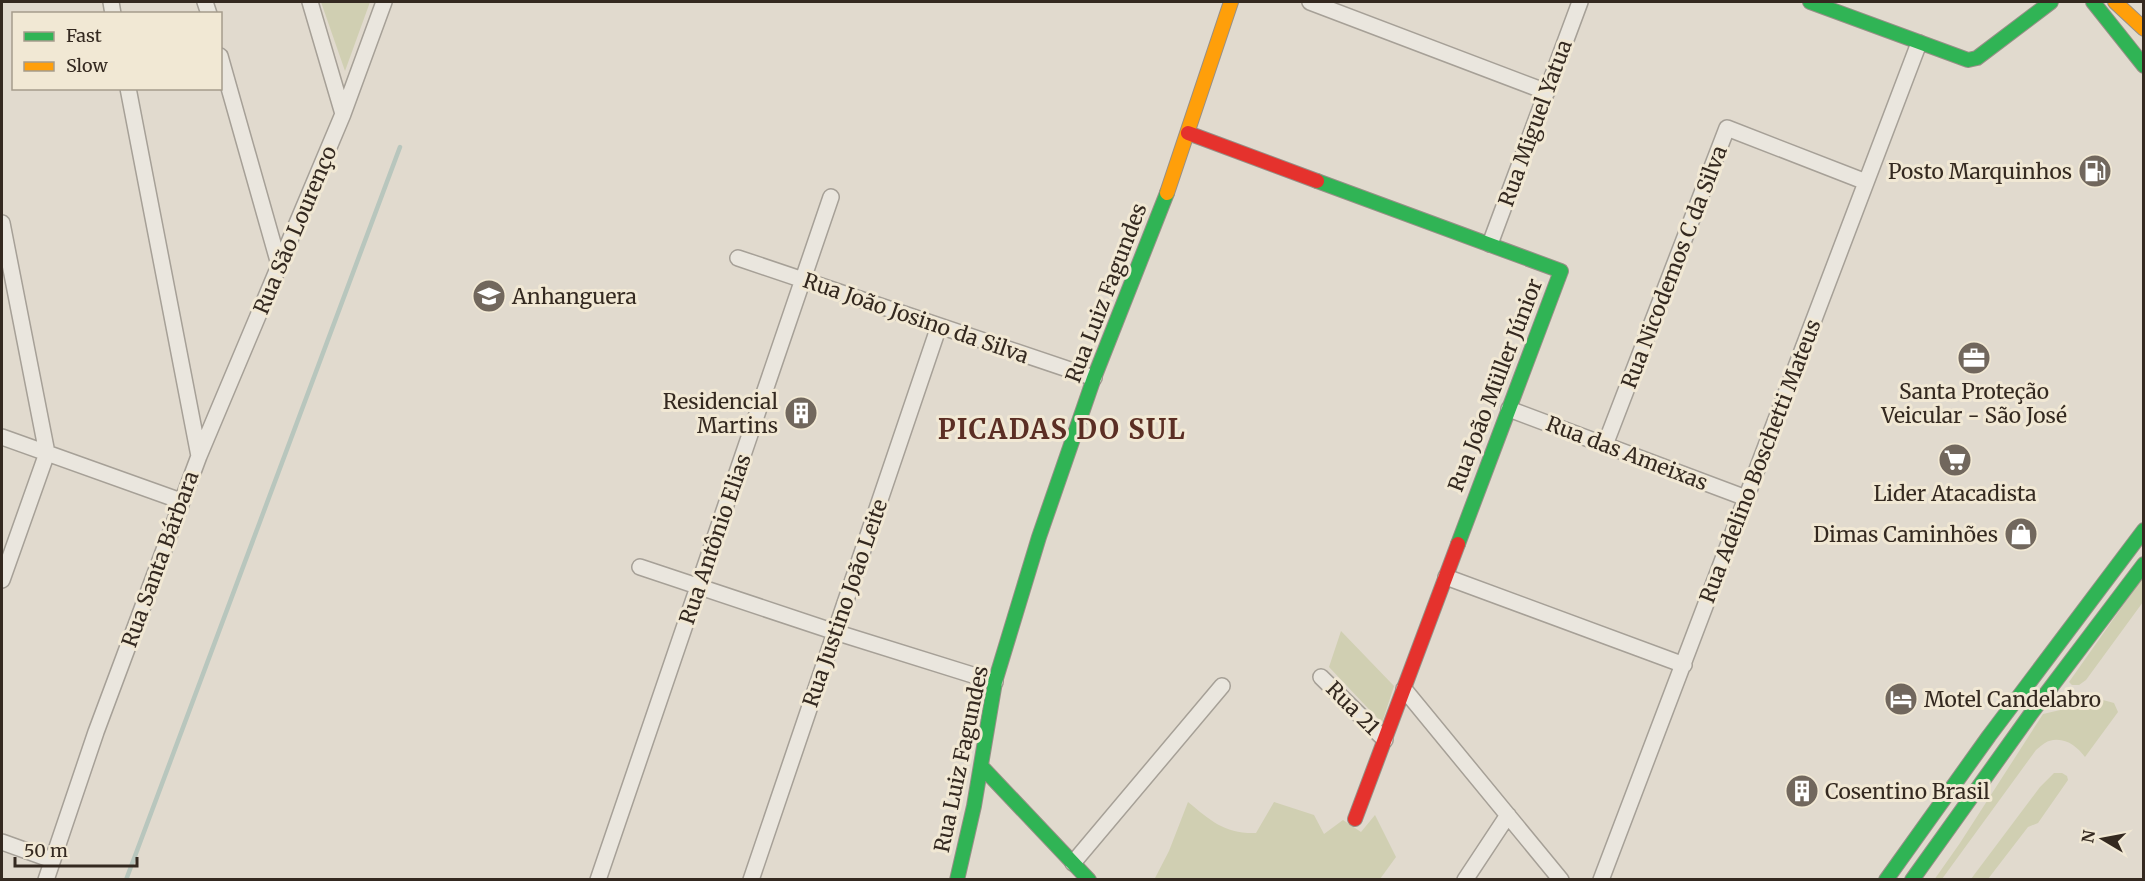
<svg xmlns="http://www.w3.org/2000/svg" width="2145" height="881" viewBox="0 0 2145 881" font-family="Merriweather,serif">
<rect width="100%" height="100%" fill="#e1dace"/>
<!-- green -->
<path fill="#d0cfb2" d="M321,2H370L345,71Z
M2143,577V602L2086,680L2079,685H2072L2069,682Z
M1341,631L1394,686L1382,723L1329,667Z
M2103,700L2114,703L2118,712L2085,757C2077,746 2064,736 2049,741C2045,742 2040,747 2036,750L1942,879L1934,880L1960,843L2043,714Z
M2054,773H2062L2067,776L2068,780L2038,823L2028,827L1988,879H1971L2040,787Z
M1188,802C1211,821 1225,834 1256,833L1274,802L1314,815L1324,834L1343,820L1361,832L1375,815L1396,857L1380,879L1154,880L1169,851Z"/>
<g fill="none" stroke-linecap="round" stroke-linejoin="round">
<!-- stream -->
<path stroke="#b8c6bd" stroke-width="4.5" d="M126,880L400,147"/>
<!-- street casing -->
<g stroke="#a6a097" stroke-width="18">
<path id="street" d="M111,2L113,14
M205,2L209,14
M310,2L343,114
M1310,2L1547,92
M220,56L280,268
M2,223L47,453L2,580
M1490,244L1580,2
M738,258L1094,378
M1509,409L1746,498
M2,437L181,501
M1605,445L1727,128L1866,182
M199,456L343,114L384,2
M640,567L835,632L995,682
M1446,577L1684,665
M1321,677L1385,740
M1404,689L1561,880
M2,842L52,860
M1073,863L1222,686
M46,880L96,732L199,456L128,88
M598,880L831,197
M751,880L939,326
M1465,880L1508,815
M1601,880L1919,43"/>
</g>
<!-- fast casing -->
<g stroke="#968f86" stroke-width="16">
<path id="fast" d="M1810,2L1968,60L1977,58L2051,2
M2093,2L2144,66
M1317,181L1561,271L1458,544
M981,766L1089,880
M957,880L974,806L995,682L1039,537L1094,378L1167,193
M1886,880L1989,736L2144,530
M1912,880L2030,715L2144,564"/>
</g>
<!-- slow casing -->
<g stroke="#968f86" stroke-width="16">
<path id="slow" d="M2115,2L2144,29
M1167,193L1231,2"/>
</g>
<!-- jam casing -->
<g stroke="#968f86" stroke-width="16">
<path id="jam" d="M1188,133L1317,181
M1355,819L1458,544"/>
</g>
<!-- street -->
<use href="#street" stroke="#eae6de" stroke-width="15"/>
<!-- fast -->
<use href="#fast" stroke="#30b455" stroke-width="14"/>
<!-- slow -->
<use href="#slow" stroke="#ff9f0a" stroke-width="14"/>
<!-- jam -->
<use href="#jam" stroke="#e5322d" stroke-width="14"/>
</g>
<!-- icons -->
<defs>
<g id="fuel-disc" transform="scale(1.725)"><circle r="9.5" fill="#71675d" stroke="#f1e8d4"/><path d="M-5.5-6h7V0h2V4h1.3V-2.5L3-4.5l.8-.8L6-3V5H2.5V1h-1V6h-7ZM-4.2-4.7v3.2H.2V-4.7Z" fill="#fff"/></g>
<g id="university-disc" transform="scale(1.725)"><circle r="9.5" fill="#71675d" stroke="#f1e8d4"/><path d="M0-5L7-2L0 1L-7-2ZM-4 1L0 2.5L4 1V4Q0 6-4 4Z" fill="#fff"/></g>
<g id="office-disc" transform="scale(1.725)"><circle r="9.5" fill="#71675d" stroke="#f1e8d4"/><path d="M-6-3h4V-5.5h4V-3h4V5H-6ZM-1-4.5V-3h2v-1.5ZM-6 0V1H6V0Z" fill="#fff"/></g>
<g id="building-disc" transform="scale(1.725)"><circle r="9.5" fill="#71675d" stroke="#f1e8d4"/><path d="M-4-6H4V6H1V3H-1V6H-4ZM-2.5-4.3h1.7v1.8h-1.7ZM.8-4.3h1.7v1.8H.8ZM-2.5-1h1.7V.8h-1.7ZM.8-1h1.7V.8H.8Z" fill="#fff"/></g>
<g id="supermarket-disc" transform="scale(1.725)"><circle r="9.5" fill="#71675d" stroke="#f1e8d4"/><path d="M-6-5.5h2.5l.6 2H6L4.5 2H-2.5L-4.4-4H-6ZM-1.5 3.2a1.3 1.3 0 1 0 .1 0ZM3 3.2a1.3 1.3 0 1 0 .1 0Z" fill="#fff"/></g>
<g id="shop-disc" transform="scale(1.725)"><circle r="9.5" fill="#71675d" stroke="#f1e8d4"/><path d="M-5-2.5h2.3a2.7 3.5 0 0 1 5.4 0H5L5.5 6h-11ZM-1.5-2.5h3a1.5 2.3 0 0 0-3 0Z" fill="#fff"/></g>
<g id="hotel-disc" transform="scale(1.725)"><circle r="9.5" fill="#71675d" stroke="#f1e8d4"/><path d="M-6-4.5h1.5V1H6V5H4.5V3h-9V5H-6ZM-4 0a1.8 1.8 0 1 1 3.6 0ZM.5 0V-2.5h3Q6-2.5 6 0Z" fill="#fff"/></g>
</defs>
<g fill-rule="evenodd">
<use href="#fuel-disc" x="2095" y="171"/>
<use href="#university-disc" x="489" y="296"/>
<use href="#office-disc" x="1974" y="358"/>
<use href="#building-disc" x="801" y="413"/>
<use href="#supermarket-disc" x="1955" y="460"/>
<use href="#shop-disc" x="2021" y="534"/>
<use href="#hotel-disc" x="1901" y="699"/>
<use href="#building-disc" x="1802" y="791"/>
</g>
<g text-anchor="middle" dominant-baseline="central" stroke-width="6" stroke-linejoin="round" paint-order="stroke">
<!-- street labels -->
<g font-size="21" fill="#342920" stroke="#f1e8d4">
<text transform="translate(1535 123) rotate(-70)">Rua Miguel Yatua</text>
<text transform="translate(295 230) rotate(-67)">Rua São Lourenço</text>
<text transform="translate(1674 267) rotate(-69)">Rua Nicodemos C da Silva</text>
<text transform="translate(1106 293) rotate(-69)">Rua Luiz Fagundes</text>
<text transform="translate(916 318) rotate(19)">Rua João Josino da Silva</text>
<text transform="translate(1495 385) rotate(-69)">Rua João Müller Júnior</text>
<text transform="translate(1627 453) rotate(21)">Rua das Ameixas</text>
<text transform="translate(1760 461) rotate(-69)">Rua Adelino Boschetti Mateus</text>
<text transform="translate(715 539) rotate(-71)">Rua Antônio Elias</text>
<text transform="translate(160 559) rotate(-70)">Rua Santa Bárbara</text>
<text transform="translate(845 603) rotate(-71)">Rua Justino João Leite</text>
<text transform="translate(1353 708) rotate(45)">Rua 21</text>
<text transform="translate(961 759) rotate(-78)">Rua Luiz Fagundes</text>
</g>
<!-- poi labels -->
<g font-size="21" fill="#342920" stroke="#f1e8d4" text-anchor="end">
<text x="2072" y="171">Posto Marquinhos</text>
<text x="512" y="296" text-anchor="start">Anhanguera</text>
<text x="1974" y="391" text-anchor="middle">Santa Proteção<tspan x="1974" dy="24">Veicular - São José</tspan></text>
<text x="778" y="401">Residencial<tspan x="778" dy="24">Martins</tspan></text>
<text x="1955" y="493" text-anchor="middle">Lider Atacadista</text>
<text x="1998" y="534">Dimas Caminhões</text>
<text x="1924" y="699" text-anchor="start">Motel Candelabro</text>
<text x="1825" y="791" text-anchor="start">Cosentino Brasil</text>
</g>
<!-- district labels -->
<g font-size="27" font-weight="bold" letter-spacing="1.5" fill="#5b2e24" stroke="#f1e8d4">
<text x="1062" y="429">PICADAS DO SUL</text>
</g>
</g>
<!-- border -->
<rect width="2145" height="881" fill="none" stroke="#342920" stroke-width="6"/>
<!-- legend -->
<rect x="12" y="12" width="210" height="78" fill="#f1e8d4" stroke="#a59c8c" stroke-width="1.5"/>
<rect x="24" y="32" width="30" height="9" fill="#30b455" stroke="#a59c8c" stroke-width="1.5"/>
<text x="66" y="42" font-size="18" fill="#342920">Fast</text>
<rect x="24" y="62" width="30" height="9" fill="#ff9f0a" stroke="#a59c8c" stroke-width="1.5"/>
<text x="66" y="72" font-size="18" fill="#342920">Slow</text>
<!-- north arrow -->
<g transform="translate(2103 839) rotate(280)" stroke="#f1e8d4" stroke-width="4.5" paint-order="stroke">
<path d="M0-4.5L10 22L0 15L-10 22Z" fill="#342920"/>
<text y="-9" font-size="16" font-weight="bold" text-anchor="middle" fill="#342920">N</text>
</g>
<!-- scale -->
<path d="M15 857v9h122v-9" fill="none" stroke="#342920" stroke-width="3"/>
<text x="24" y="857" font-size="18" fill="#342920" stroke="#f1e8d4" stroke-width="4.5" paint-order="stroke">50 m</text>
</svg>
